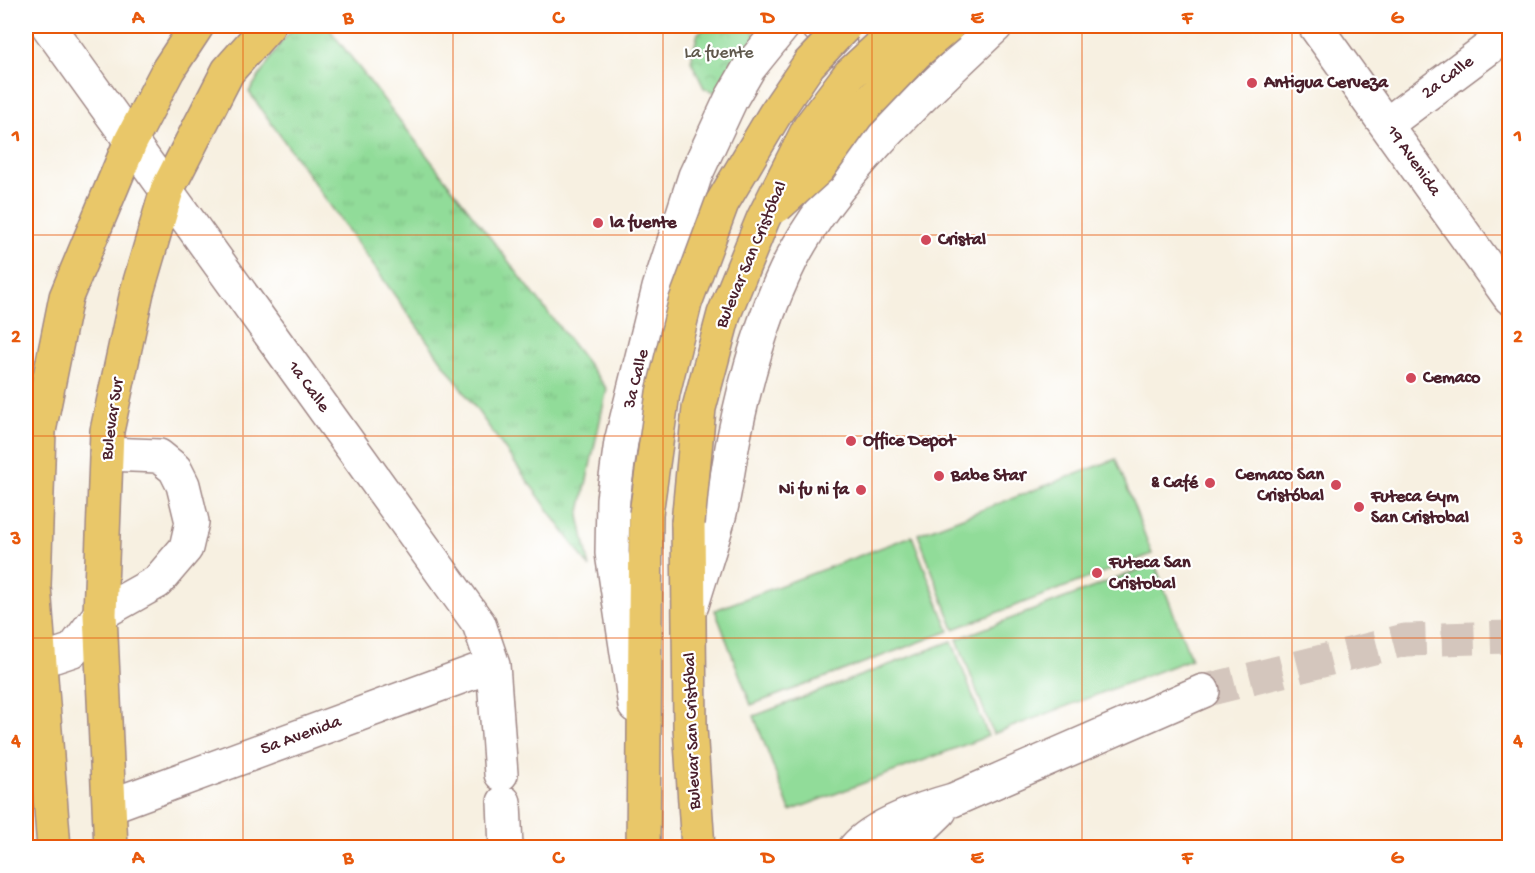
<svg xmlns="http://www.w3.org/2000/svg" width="1535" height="873" viewBox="0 0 1535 873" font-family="'Gochi Hand',sans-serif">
<defs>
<pattern id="grass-tufts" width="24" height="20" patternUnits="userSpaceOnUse" patternTransform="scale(1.5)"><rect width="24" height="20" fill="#91dc99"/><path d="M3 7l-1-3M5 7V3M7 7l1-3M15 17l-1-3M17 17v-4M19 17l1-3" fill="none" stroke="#7fbc84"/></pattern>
<pattern id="park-crowns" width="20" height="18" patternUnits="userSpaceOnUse" patternTransform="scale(1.5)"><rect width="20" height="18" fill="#91dc99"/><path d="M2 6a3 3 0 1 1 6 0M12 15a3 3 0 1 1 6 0" fill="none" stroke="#7fbc84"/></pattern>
</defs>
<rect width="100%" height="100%" fill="#fff"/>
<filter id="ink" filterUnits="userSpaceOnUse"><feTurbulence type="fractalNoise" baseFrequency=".0167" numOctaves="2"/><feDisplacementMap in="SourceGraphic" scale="12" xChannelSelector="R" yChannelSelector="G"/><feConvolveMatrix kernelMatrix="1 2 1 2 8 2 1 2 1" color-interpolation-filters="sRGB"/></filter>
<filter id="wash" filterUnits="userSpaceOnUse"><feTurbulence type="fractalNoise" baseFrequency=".008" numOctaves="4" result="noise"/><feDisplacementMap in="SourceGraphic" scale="24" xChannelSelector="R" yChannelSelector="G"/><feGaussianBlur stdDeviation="1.35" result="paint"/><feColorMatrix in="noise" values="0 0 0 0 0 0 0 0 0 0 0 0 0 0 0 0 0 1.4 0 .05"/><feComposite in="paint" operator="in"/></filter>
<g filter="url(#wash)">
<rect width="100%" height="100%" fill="#f7f0e1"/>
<!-- grass -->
<path fill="url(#grass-tufts)" stroke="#6e7e62" stroke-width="1.5" d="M295,26H327L607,389L579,516L590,568L249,92L280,44Z"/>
<!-- park -->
<path fill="url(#park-crowns)" stroke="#6e7e62" stroke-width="1.5" d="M709,26H749L760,40L720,94L704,88L691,61L698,33Z"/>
<!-- pitch -->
<path fill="#91dc99" stroke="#6e7e62" stroke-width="1.5" d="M1116,459L1152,554L954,629L918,534Z
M912,536L949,631L751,705L715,610Z
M1155,564L1191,659L993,734L957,639Z
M952,641L988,736L790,811L754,716Z"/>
</g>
<g filter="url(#ink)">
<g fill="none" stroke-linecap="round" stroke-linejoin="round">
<!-- minor-tunnel -->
<path stroke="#d4c6bd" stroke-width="33" stroke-dasharray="33 16" stroke-linecap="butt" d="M1203,691L1405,640L1510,637"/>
<!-- minor casing -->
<g stroke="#a08886" stroke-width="36">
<path id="minor" d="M48,26L479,624L493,665L501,774
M818,26L867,76L879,84
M1315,26L1510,298
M1387,124L1510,32
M692,605C701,574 712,544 720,513C726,488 729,462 734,437C746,378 763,315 791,260C835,174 926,92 996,26
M26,655L39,657L55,656L73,650L100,614L157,582L186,548L192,522L183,485L175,469L159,456L106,454
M635,706L612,553L613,499L621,442L659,288L695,176L731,99L749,68L783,26
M504,802L506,848
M110,806L493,665
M855,848C874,825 924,808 953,800L1203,691
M902,848L940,811"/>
</g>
<!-- major casing -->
<g stroke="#a08886" stroke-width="36">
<path id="major" d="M688,523L690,727L698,848
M54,848L34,586L39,431L66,297L131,141L168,70L197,26
M111,848L100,614L107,431L137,292L167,190L228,71L268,26
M643,848L646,514"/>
</g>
<!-- minor -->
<use href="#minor" stroke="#fff" stroke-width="33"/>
<!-- major -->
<use href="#major" stroke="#e9c769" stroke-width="33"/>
<!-- major-bridge casing -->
<g stroke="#a08886" stroke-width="36" stroke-linecap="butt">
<path id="major-bridge" d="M777,206L819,168L857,115L916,53L948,26
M646,514L663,393L685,303L722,203L775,114L809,64L845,26
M688,523L699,408L724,314L763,219L809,128L849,75L902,26"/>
</g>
<!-- major-bridge -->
<use href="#major-bridge" stroke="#e9c769" stroke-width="33"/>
</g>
</g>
<!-- grid -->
<path fill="none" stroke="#e8590c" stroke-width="1.5" stroke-opacity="0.55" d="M243,26V848M453,26V848M663,26V848M872,26V848M1082,26V848M1292,26V848M26,235H1510M26,436H1510M26,638H1510"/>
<!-- markers -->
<g fill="#d1495b" stroke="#fff" stroke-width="2">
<circle cx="1252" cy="83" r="6"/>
<circle cx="598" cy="223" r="6"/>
<circle cx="926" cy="240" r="6"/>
<circle cx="1411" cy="378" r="6"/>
<circle cx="851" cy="441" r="6"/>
<circle cx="939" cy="476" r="6"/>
<circle cx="1210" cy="483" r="6"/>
<circle cx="1336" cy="485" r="6"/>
<circle cx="861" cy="490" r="6"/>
<circle cx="1359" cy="507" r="6"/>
<circle cx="1097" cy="573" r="6"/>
</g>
<g text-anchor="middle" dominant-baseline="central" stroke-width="4.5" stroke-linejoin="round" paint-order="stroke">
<!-- park labels -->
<g font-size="18" fill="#5f584c" stroke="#fff">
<text x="719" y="53">La fuente</text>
</g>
<!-- street labels -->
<g font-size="18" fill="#4a1f2b" stroke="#fff">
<text transform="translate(1448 78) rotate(-37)">2a Calle</text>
<text transform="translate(1413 161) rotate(55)">19 Avenida</text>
<text transform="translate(752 255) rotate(-67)">Bulevar San Cristóbal</text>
<text transform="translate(637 379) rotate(-76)">3a Calle</text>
<text transform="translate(308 387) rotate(54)">1a Calle</text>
<text transform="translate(113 419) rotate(-82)">Bulevar Sur</text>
<text transform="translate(693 731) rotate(-92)">Bulevar San Cristóbal</text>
<text transform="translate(301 736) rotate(-20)">5a Avenida</text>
</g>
<!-- poi labels -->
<g font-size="18" font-weight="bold" fill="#4a1f2b" stroke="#fff" text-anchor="start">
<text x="1264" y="83">Antigua Cerveza</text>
<text x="610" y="223">la fuente</text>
<text x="938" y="240">Cristal</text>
<text x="1423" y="378">Cemaco</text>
<text x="863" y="441">Office Depot</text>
<text x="1324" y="475" text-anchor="end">Cemaco San<tspan x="1324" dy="21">Cristóbal</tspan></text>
<text x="951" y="476">Babe Star</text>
<text x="1198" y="483" text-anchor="end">&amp; Café</text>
<text x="849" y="490" text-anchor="end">Ni fu ni fa</text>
<text x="1371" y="497">Futeca Gym<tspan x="1371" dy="21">San Cristobal</tspan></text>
<text x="1109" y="563">Futeca San<tspan x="1109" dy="21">Cristobal</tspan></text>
</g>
</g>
<!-- margin -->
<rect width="1535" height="873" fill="none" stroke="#fff" stroke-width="66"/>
<rect x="33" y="33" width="1469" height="807" fill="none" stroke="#e8590c" stroke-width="2"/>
<g font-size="20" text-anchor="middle" font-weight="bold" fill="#e8590c">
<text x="138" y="23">A</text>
<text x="348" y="23">B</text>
<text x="558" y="23">C</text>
<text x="768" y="23">D</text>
<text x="977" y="23">E</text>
<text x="1187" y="23">F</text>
<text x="1397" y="23">G</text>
<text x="16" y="141">1</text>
<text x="1518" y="141">1</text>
<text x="16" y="342">2</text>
<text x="1518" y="342">2</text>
<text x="16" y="544">3</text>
<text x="1518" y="544">3</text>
<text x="16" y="746">4</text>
<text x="1518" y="746">4</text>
<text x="138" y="863">A</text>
<text x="348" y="863">B</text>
<text x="558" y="863">C</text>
<text x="768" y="863">D</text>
<text x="977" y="863">E</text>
<text x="1187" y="863">F</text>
<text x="1397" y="863">G</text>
</g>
</svg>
